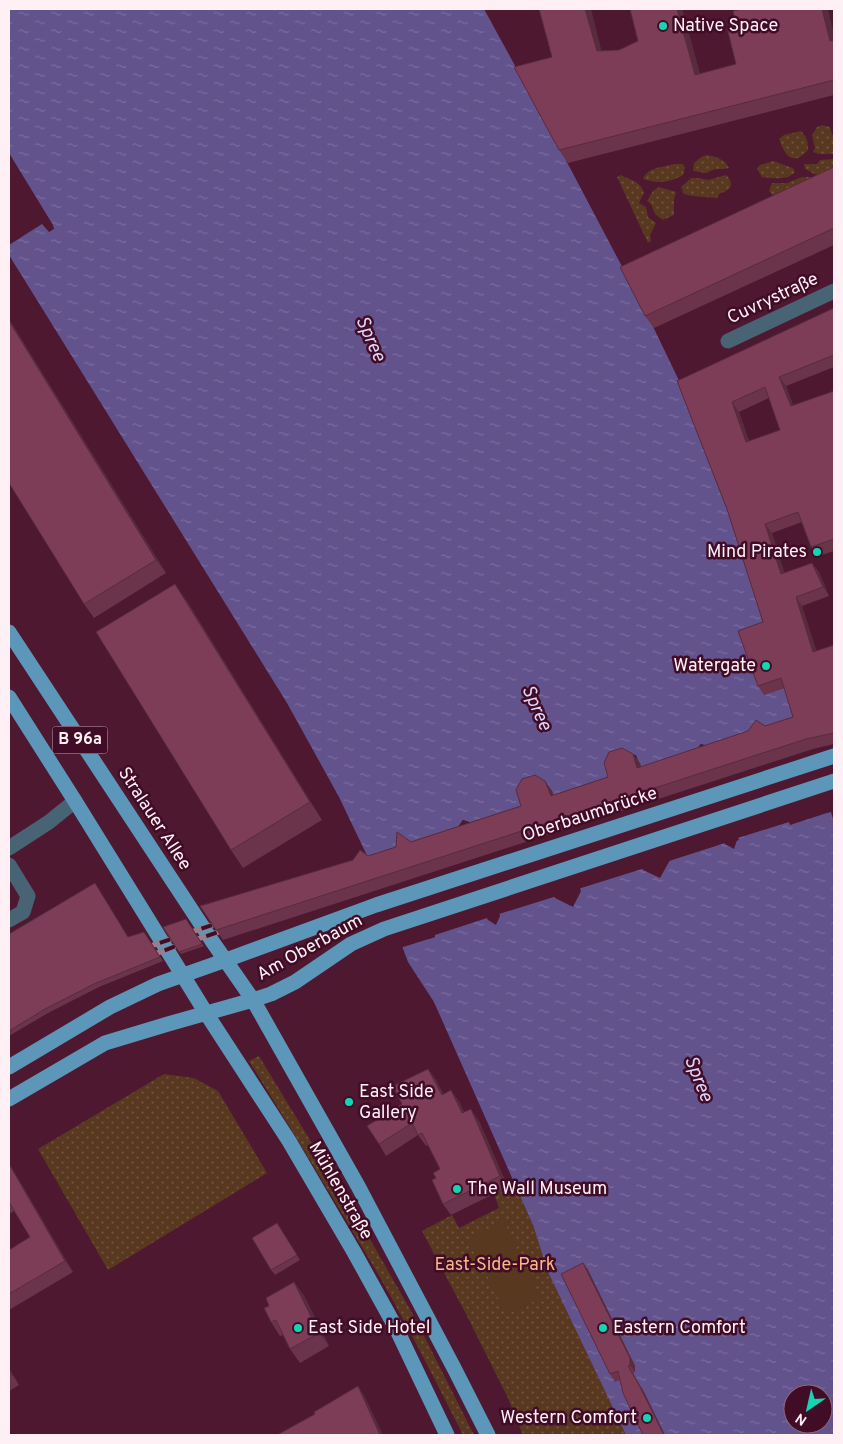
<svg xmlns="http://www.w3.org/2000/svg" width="843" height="1444" viewBox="0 0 843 1444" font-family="Overpass,sans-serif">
<defs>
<pattern id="grass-dots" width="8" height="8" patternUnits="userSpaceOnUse" patternTransform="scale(1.25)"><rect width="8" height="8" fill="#593820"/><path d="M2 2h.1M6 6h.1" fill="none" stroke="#725541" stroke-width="1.8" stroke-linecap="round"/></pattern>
<pattern id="water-ripples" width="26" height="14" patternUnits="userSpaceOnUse" patternTransform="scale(1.25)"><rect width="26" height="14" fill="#63538d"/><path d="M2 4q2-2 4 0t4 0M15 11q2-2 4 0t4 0" fill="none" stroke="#7a6c9e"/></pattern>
</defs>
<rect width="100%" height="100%" fill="#4d1830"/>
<!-- grass -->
<path fill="url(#grass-dots)" d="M822,125L830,127L832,135H834V154H819L813,152L815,148L812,135L817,127Z
M801,131C807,137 808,142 808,150C793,167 785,156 779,139L784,135Z
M707,155C716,157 725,159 729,168L723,169H715L706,173L693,171L694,163L701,157Z
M834,159V174L820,177L805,169L804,164H817L820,160Z
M773,161L793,168L795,172C787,181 773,178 762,177L757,169L760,165Z
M674,164H683L685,168L683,175C669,183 659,184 643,179C648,167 663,167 674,164Z
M621,175C631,181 640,180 644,193L639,203L646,207L648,217L656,223L650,235L651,241L648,243L617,177Z
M726,175C735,183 731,191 720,193L717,198L692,196L684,194L681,187L691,178H699L708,180Z
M802,177H812L814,179L774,196L769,191L772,183H787Z
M659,187L676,192L674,200V215L663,220L655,214L651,204L647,201L653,191Z
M259,1056L367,1234L415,1318L474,1435H463C437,1384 411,1332 382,1281C339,1207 294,1134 249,1061Z
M164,1074L194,1078L218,1091L267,1173L108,1270L38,1149Z
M515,1184L533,1225L548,1272L626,1435H523L508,1398L466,1314L422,1231L452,1215L459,1228L499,1208L494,1194Z"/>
<!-- garden -->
<path fill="#593820" d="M504,1221L541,1298L506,1315L469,1238Z"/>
<!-- water -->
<path fill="url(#water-ripples)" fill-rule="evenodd" d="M9,9H484L541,113L646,312L684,391L733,519L826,813L831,812L834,823V1435H626L548,1272L533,1225L434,1002L408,962L372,866L339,797L287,703L9,255V245L42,224L49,232L54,229L53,225L9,153ZM767,736L796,822L790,824L761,737ZM701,744L712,754L737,840L734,849L725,844L695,751ZM644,777L670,860L660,878L643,870L613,781ZM554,800L581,891L573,907L555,898L528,813ZM463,820L472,823L500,916L496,925L488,920L458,827ZM404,848L414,850L435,937L429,939ZM793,1394H823V1424H793Z"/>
<!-- pier -->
<path fill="#4d1830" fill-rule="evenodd" d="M802,724L828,810L831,809L833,811L790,825L789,822L738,838L739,840L734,842V840L710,754L707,748L702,747L697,751L727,843L729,844L726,845L725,843L666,862L667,860L641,778L616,781L645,868L578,889L552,801L530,812L557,896L499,914L500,916L497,917L470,825L464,823L460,828L491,919L488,920L487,918L435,935V937L400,948L369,867L458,827L463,820L472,823L555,800L613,781L621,751L636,755L644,777L695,751L701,744L709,746ZM411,849L432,936H431L407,850Z"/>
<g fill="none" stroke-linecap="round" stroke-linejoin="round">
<!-- minor -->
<path stroke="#476374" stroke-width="15" d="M728,341L834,291
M9,848L49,822L75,801
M9,865L28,896L23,912L9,920"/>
<!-- major -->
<path stroke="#5c96b8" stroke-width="15" d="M9,632L212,941L253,1000L358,1186L454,1368L488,1435
M9,697L75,801L206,1013L289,1141L354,1252L396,1328L447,1435
M9,1067L110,1007L158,984L226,960L376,905L834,756
M9,1099L105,1043L168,1024L253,1000L271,994L295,982L351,944L384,929L834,781"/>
<!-- rail casing -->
<g stroke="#9e7b8a" stroke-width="5.5">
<path id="rail" d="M139,950L224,921
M144,958L176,946L231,928"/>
</g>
<!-- rail -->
<use href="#rail" stroke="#410d26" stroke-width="4" stroke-dasharray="11" stroke-linecap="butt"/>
</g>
<!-- wall -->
<path fill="#6c344b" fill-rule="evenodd" d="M630,9H682L700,74L736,64L834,34V95L568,163L559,150L552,57L602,51L619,50L638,41Z
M834,167V245L654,328L645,316Z
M834,308V367L786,386L793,405L834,391V551L818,556L811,547L802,522L772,533L784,573L812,563L819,572L829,596L802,606L816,651L834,645V744L813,749L223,940L200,906L368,856L521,806L545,781L552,791L553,795L608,777L640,763L641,767L793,717L785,688L764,695L758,686L763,622L727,509L677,381ZM769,398L780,430L749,441L739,412Z
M9,319L166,573L94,618L84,604Z
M187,601L322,820L243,868L231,850Z
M186,919L204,946L181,954L163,927Z
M144,932L163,961L99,987L48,1013L9,1036V934L128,937Z
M428,1069L436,1080L443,1094L459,1101L464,1112L479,1121L508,1187L451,1215L443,1204L436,1178L440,1169L428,1145L426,1146L418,1135L386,1156L379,1144L402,1104Z
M9,1163L73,1272L9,1310V1250L30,1237L14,1211L9,1214Z
M277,1223L300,1260L275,1275L271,1270Z
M583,1263L588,1270L635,1366V1372L633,1373L644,1392L665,1435H643L620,1380L615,1382L610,1374Z
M294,1282L304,1296L329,1346L300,1363L290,1349L283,1335L280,1336L271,1322L269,1306Z
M9,1368L19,1385L9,1391Z"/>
<!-- shaded-wall -->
<path fill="#582b3d" d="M585,9H591L605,64L597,51Z
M677,9H682L704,88L695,75Z
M822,9H828L834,34V47L830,41Z
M9,319L166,573L156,560L9,321Z
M779,377L786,386L797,415L791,406Z
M732,402L739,412L753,452L746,442Z
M765,524L772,533L788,583L781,574Z
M812,563L819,572L829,596L823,587Z
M175,584L187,601L322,820L310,802Z
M796,597L802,606L820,661L813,652Z
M633,754L640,763L644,777L637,768Z
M545,781L552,791L557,806L551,796Z
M428,1069L436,1080L450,1106L442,1095Z
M451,1090L459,1101L470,1124L462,1113Z
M471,1109L479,1121L508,1187L500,1176Z
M9,1163L73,1272L65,1261L9,1164Z
M583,1263L588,1270L635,1366V1372L630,1365Z
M294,1282L304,1296L329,1346L319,1333Z
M628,1366L644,1392L665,1435H664Z
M9,1368L19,1385L11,1374L9,1369Z
M358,1386L365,1397L383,1435H380Z"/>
<!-- building -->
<path fill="#7d3d57" stroke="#582b3d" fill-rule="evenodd" d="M539,9H585L597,51L619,50L638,41L630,9H677L695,75L736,64L727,28L736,25L733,11L742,9H822L830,41L834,40V80L559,150L514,67L552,57Z
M834,167V228L645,316L620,267Z
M834,308V355L779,377L791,406L834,391V539L811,547L798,512L765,524L781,574L812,563L823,587L796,597L813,652L834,645V700H833H834V733L806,739L216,930L200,906L353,860L360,850L368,856L396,847L397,832L411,842L521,806L516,790L522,779L535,775L545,781L551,796L608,777L604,763L609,752L622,748L633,754L637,768L748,731L756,720L765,726L793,717L781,678L758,686L738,631L763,622L727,509L677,381ZM765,387L780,430L746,442L732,402Z
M9,321L156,560L84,604L9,483Z
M175,584L310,802L231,850L96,632Z
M95,883L128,937L144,932L160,957L96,983L45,1009L9,1031V934Z
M186,919L202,944L179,952L163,927Z
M428,1069L442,1095L451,1090L462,1113L471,1109L500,1176L443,1204L432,1180L436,1178L433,1173L440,1169L422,1133L418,1135L412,1123L379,1144L367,1126L402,1104L393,1086Z
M9,1164L65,1261L9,1294V1250L30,1237L9,1202Z
M277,1223L297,1255L271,1270L252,1238Z
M583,1263L630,1358V1365L628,1366L639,1385L664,1435H643L623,1393L618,1371L610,1374L561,1274Z
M294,1282L319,1333L290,1349L276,1320L271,1322L264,1308L269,1306L266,1298Z
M358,1386L380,1435H277L315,1414L314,1412Z"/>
<!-- markers -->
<g fill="#13d5b3" stroke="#410d26" stroke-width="2">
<circle cx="663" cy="26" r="5"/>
<circle cx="817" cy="552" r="5"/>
<circle cx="766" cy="666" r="5"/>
<circle cx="349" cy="1102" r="5"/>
<circle cx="457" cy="1189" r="5"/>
<circle cx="298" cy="1328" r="5"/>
<circle cx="603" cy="1328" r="5"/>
<circle cx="647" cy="1418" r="5"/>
</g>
<g text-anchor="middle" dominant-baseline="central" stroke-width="5" stroke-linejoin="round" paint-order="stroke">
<!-- shield labels -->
<rect fill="#410d26" stroke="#c5acb6" stroke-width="1" x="52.5" y="726.5" width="55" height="27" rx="4"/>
<g font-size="16" font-weight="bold" fill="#fef0f4">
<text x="80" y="740">B 96a</text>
</g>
<!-- poi labels -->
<g font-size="18" fill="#fef0f4" stroke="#410d26" text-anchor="start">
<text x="673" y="26">Native Space</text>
<text x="807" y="552" text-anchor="end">Mind Pirates</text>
<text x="756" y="666" text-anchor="end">Watergate</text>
<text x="359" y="1092">East Side<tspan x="359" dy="21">Gallery</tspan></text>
<text x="467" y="1189">The Wall Museum</text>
<text x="308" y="1328">East Side Hotel</text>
<text x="613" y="1328">Eastern Comfort</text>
<text x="637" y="1418" text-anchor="end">Western Comfort</text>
</g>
<!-- street labels -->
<g font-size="18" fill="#fef0f4" stroke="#410d26">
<text transform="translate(773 299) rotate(-25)">Cuvrystraße</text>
<text transform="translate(590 815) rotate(-18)">Oberbaumbrücke</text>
<text transform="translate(154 819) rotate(57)">Stralauer Allee</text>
<text transform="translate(310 948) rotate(-29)">Am Oberbaum</text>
<text transform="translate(340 1191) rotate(60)">Mühlenstraße</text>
</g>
<!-- park labels -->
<g font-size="18" fill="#fbb88a" stroke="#410d26">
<text x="495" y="1265">East-Side-Park</text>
</g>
<!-- water labels -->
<g font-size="19" font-style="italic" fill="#ded6fa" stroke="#410d26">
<text transform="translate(370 339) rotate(66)">Spree</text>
<text transform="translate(536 708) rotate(66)">Spree</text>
<text transform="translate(698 1079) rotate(68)">Spree</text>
</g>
</g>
<!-- border -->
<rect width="843" height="1444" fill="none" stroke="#fef0f4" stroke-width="20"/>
<!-- north arrow -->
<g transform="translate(808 1409) rotate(214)"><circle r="24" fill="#410d26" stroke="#8d6878"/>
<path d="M0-4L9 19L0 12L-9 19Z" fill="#13d5b3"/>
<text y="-8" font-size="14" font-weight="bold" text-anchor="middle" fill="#fef0f4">N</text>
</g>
</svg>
